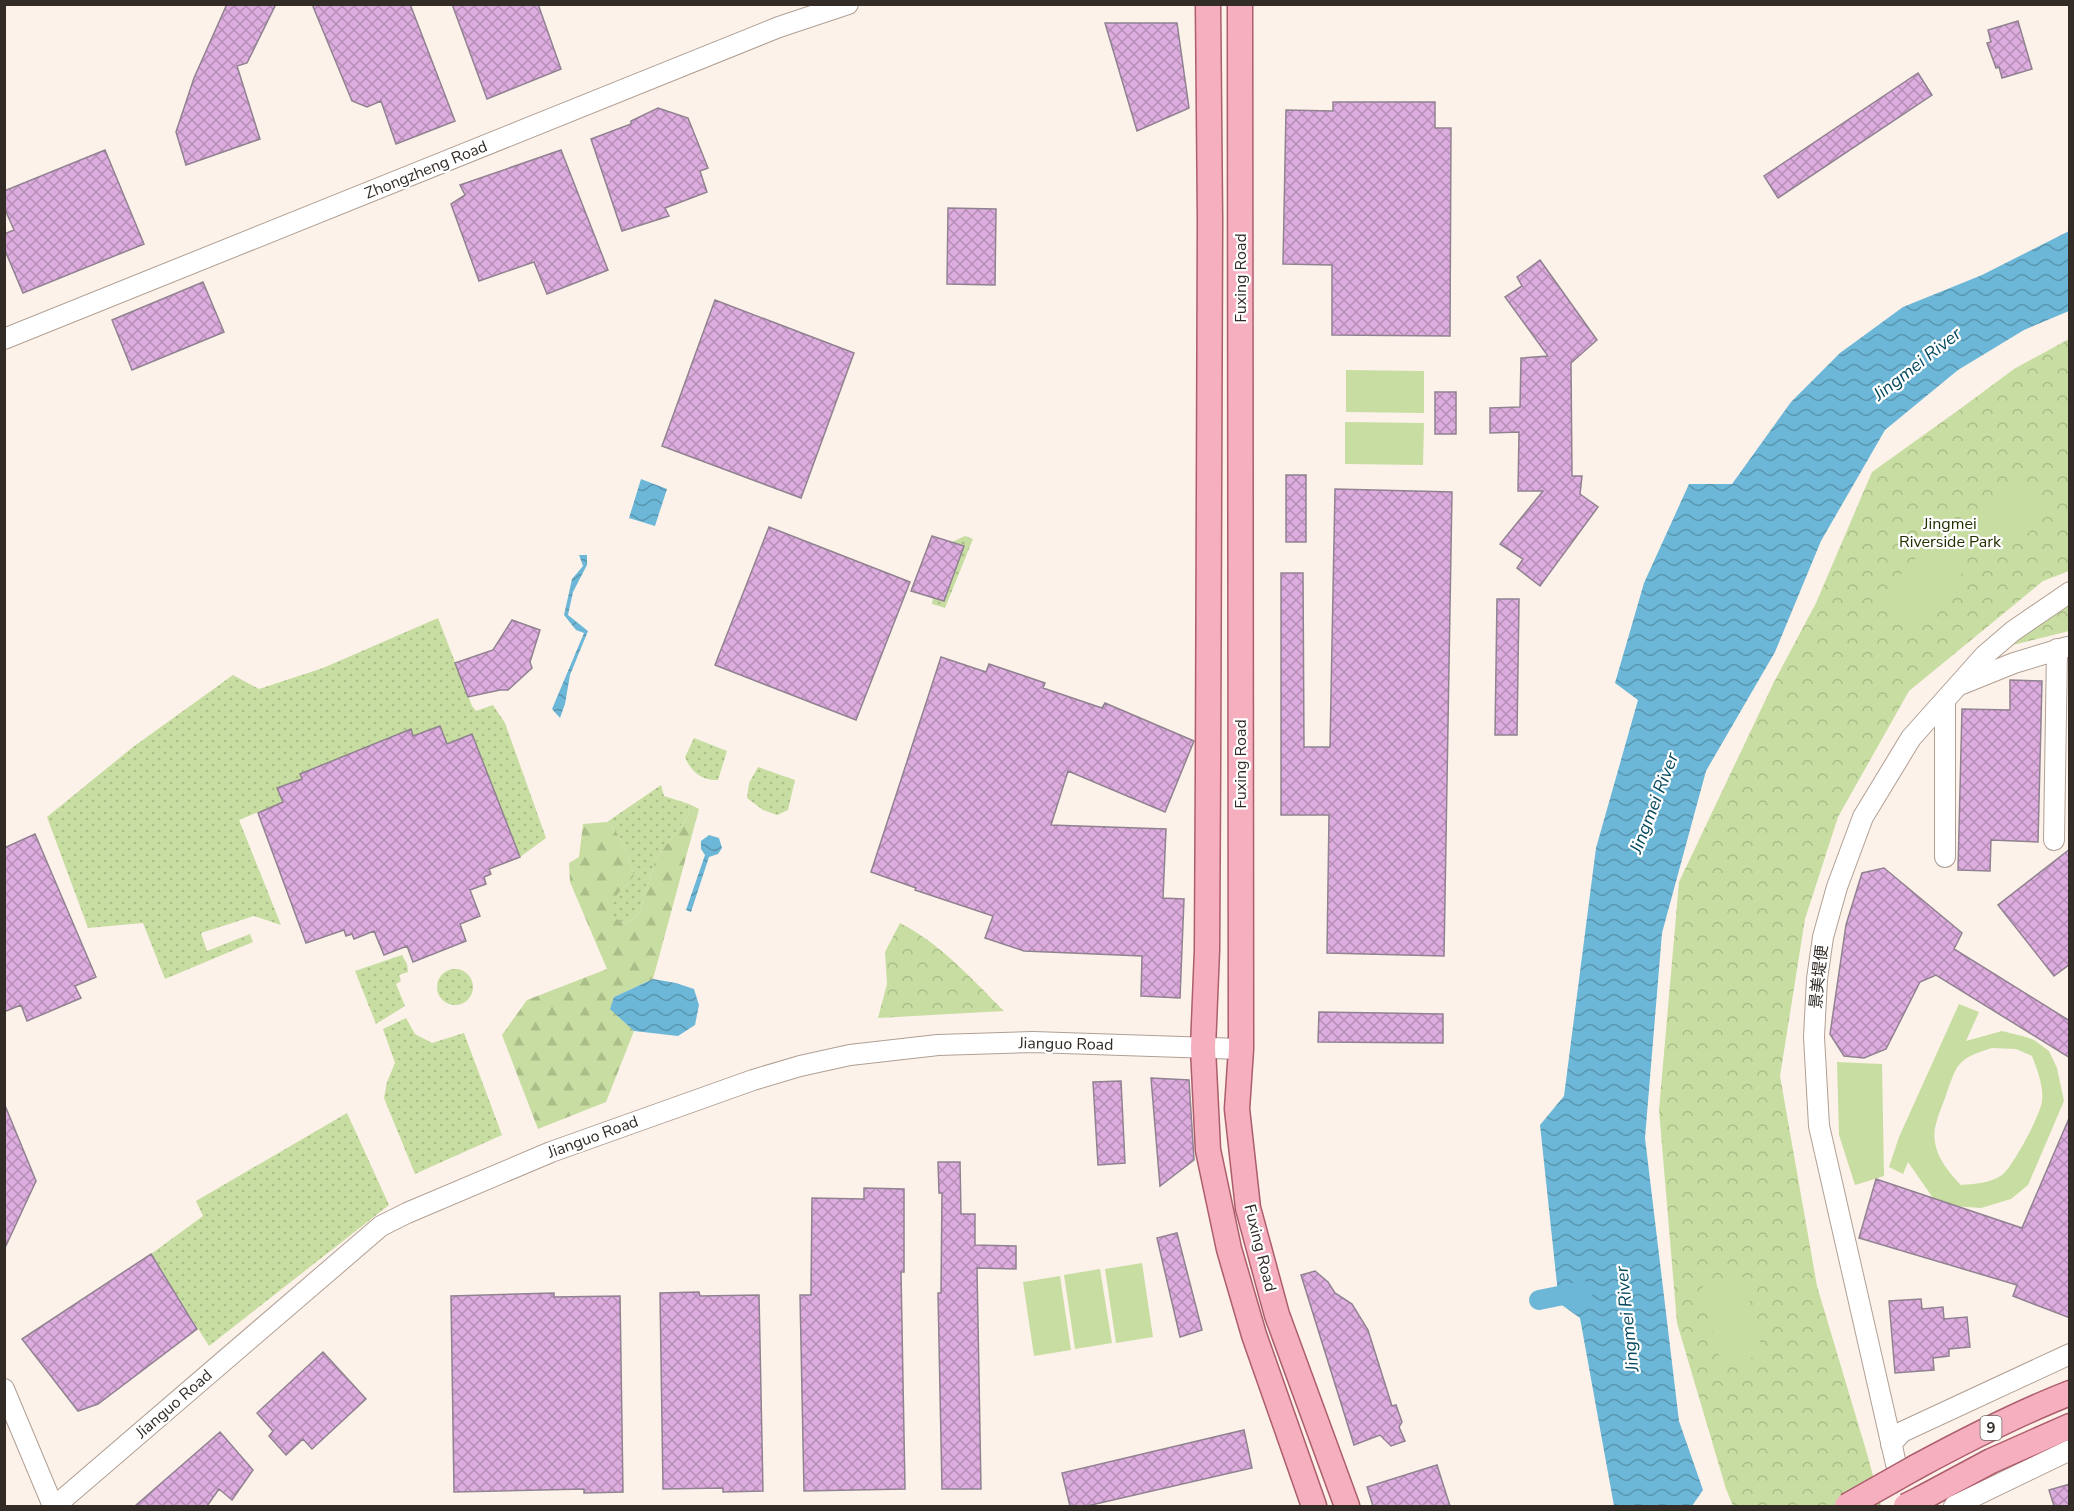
<svg xmlns="http://www.w3.org/2000/svg" width="2074" height="1511" viewBox="0 0 2074 1511" font-family="'Nunito Sans','Noto Sans TC',sans-serif">
<defs>
<pattern id="grass-dots" width="8" height="8" patternUnits="userSpaceOnUse" patternTransform="scale(1.5)"><rect width="8" height="8" fill="#c7dda1"/><path d="M2 2h.1M6 6h.1" fill="none" stroke="#abbe8a" stroke-width="1.8" stroke-linecap="round"/></pattern>
<pattern id="forest-firs" width="22" height="20" patternUnits="userSpaceOnUse" patternTransform="scale(1.5)"><rect width="22" height="20" fill="#c7dda1"/><path d="M5 1l3.5 6h-7zM16 11l3.5 6h-7z" fill="#abbe8a"/></pattern>
<pattern id="park-crowns" width="20" height="18" patternUnits="userSpaceOnUse" patternTransform="scale(1.5)"><rect width="20" height="18" fill="#c7dda1"/><path d="M2 6a3 3 0 1 1 6 0M12 15a3 3 0 1 1 6 0" fill="none" stroke="#abbe8a"/></pattern>
<pattern id="water-waves" width="16" height="10" patternUnits="userSpaceOnUse" patternTransform="scale(1.5)"><rect width="16" height="10" fill="#6cb7d7"/><path d="M0 5q4-4 8 0t8 0" fill="none" stroke="#5995ae"/></pattern>
<pattern id="building-cross-hatch" width="8" height="8" patternUnits="userSpaceOnUse" patternTransform="scale(1.5)"><rect width="8" height="8" fill="#deade0"/><path d="M0 0l8 8M0 8l8-8" fill="none" stroke="#b58db5"/></pattern>
</defs>
<rect width="100%" height="100%" fill="#fdf2ea"/>
<!-- grass -->
<path fill="url(#grass-dots)" d="M965,536L973,539L945,608L932,604L933,597L964,546L952,542Z
M438,618L472,706L476,711L493,705L505,723L546,838L520,857L472,734L447,744L440,726L414,736L410,730L300,774L302,779L277,788L283,802L239,820L281,925L254,916L201,933L207,951L250,934L253,942L165,979L143,923L88,928L47,817L133,747L233,675L259,689L323,668Z
M694,738L727,751L718,780C702,781 691,772 685,757Z
M758,767L795,780L788,810L777,815L763,810L747,798L749,783Z
M661,785L664,796L689,804L688,816L655,860L640,912L627,924L607,915L617,895L634,876C629,856 623,836 607,822Z
M402,955L407,964L408,972L399,975L401,981L396,984L405,1006L376,1024L355,971Z
M437 987a18 18 0 1 1 36 0a18 18 0 1 1-36 0Z
M406,1018L415,1034L432,1043L464,1033L502,1135L415,1174L384,1098L387,1082L395,1063L383,1029Z
M347,1113L389,1205L209,1346L151,1254L203,1216L196,1201Z"/>
<!-- forest -->
<path fill="url(#forest-firs)" d="M689,804L699,809L653,979L614,997L611,1009L634,1031L606,1102L538,1129L502,1035L527,1000L607,969L570,882L569,863L579,857L583,824L607,822C623,836 629,856 634,876L617,895L608,915L627,924L640,912L655,860L688,816Z"/>
<!-- park -->
<path fill="url(#park-crowns)" d="M2069,339V571L2043,581L1909,691L1838,817L1805,919L1780,1076L1817,1286L1868,1457L1881,1506H1733L1726,1489L1677,1323L1659,1110L1679,882L1774,682L1816,603L1872,472L1960,409L2014,369Z
M2069,603V631L2009,646L2042,620Z
M900,923C941,944 972,979 1004,1011L878,1018L887,984L885,952Z"/>
<!-- garden -->
<path fill="#c7dda1" fill-rule="evenodd" d="M1346,370L1424,371V413L1346,412Z
M1345,422L1424,423L1423,465L1345,464Z
M2019,486C2035,490 2048,508 2037,524C2030,534 1995,559 1983,559C1976,559 1968,556 1964,549C1948,529 1971,513 1986,503C1997,495 2006,488 2019,486Z
M1932,541L1964,571L1909,630L1876,601Z
M1959,1004L1979,1012L1966,1041L2002,1031L2026,1037L2034,1040L2049,1051L2057,1068L2064,1101L2028,1185L2011,1199L1981,1208L1953,1206L1933,1198L1908,1162L1903,1174L1889,1167L1899,1137ZM1992,1048L2016,1049L2032,1056C2037,1069 2044,1087 2042,1101C2041,1114 2012,1168 2002,1175C1991,1183 1974,1184 1961,1185C1946,1170 1929,1148 1936,1124C1938,1115 1942,1106 1945,1098C1957,1064 1956,1059 1992,1048Z
M1837,1062L1882,1064L1884,1176L1855,1185L1839,1135Z
M1142,1263L1153,1337L1116,1343L1105,1269Z
M1100,1269L1112,1343L1075,1349L1064,1275Z
M1060,1276L1071,1350L1034,1356L1023,1282Z
M1744,1277L1763,1355L1721,1365L1702,1287Z"/>
<!-- water -->
<path fill="url(#water-waves)" d="M2069,231V311L2024,330L1958,370L1885,430L1821,541L1775,652L1706,771L1662,933L1645,1138L1679,1421L1703,1490L1692,1506H1614L1580,1318L1559,1303L1540,1125L1564,1096L1596,848L1638,700L1615,683L1644,583L1689,484H1732L1791,402L1840,353L1903,307L1982,275Z
M641,479L667,489L655,526L629,518Z
M579,555H587V565L573,592L568,615L588,631L570,675L565,704L560,718L552,709L584,633L576,630L564,615L572,579L583,566Z
M709,835L719,838L722,848L718,854L709,857L691,912L686,910L705,855L701,849V841Z
M653,979L676,983L694,989L699,1005L695,1025L678,1036L634,1031L610,1009L614,997Z"/>
<g fill="none" stroke-linecap="round" stroke-linejoin="round">
<!-- canal -->
<path stroke="#6cb7d7" stroke-width="20" d="M1539,1300L1583,1291"/>
</g>
<!-- building -->
<path fill="url(#building-cross-hatch)" stroke="#908290" stroke-width="1.5" d="M227,4H276L247,63L237,66L260,139L186,165L176,132L194,78Z
M312,4H410L455,121L396,144L381,101L367,107L352,101Z
M452,4H538L561,69L487,99Z
M2018,21L2032,69L2002,78L1999,67L1996,68L1987,43L1991,42L1988,30Z
M1105,23H1177L1189,108L1137,131Z
M1918,73L1932,95L1778,198L1764,176Z
M1333,102H1435V128H1451L1450,336L1332,335V265L1283,264L1286,110L1333,111Z
M658,108L688,118L708,168L700,171L707,192L665,208L669,216L622,231L591,139L631,124V121Z
M105,150L144,244L23,293L4,248V234L14,230L4,207V191Z
M561,150L608,270L547,294L534,262L479,281L451,204L465,195L460,185Z
M948,208L996,209L995,285L947,284Z
M1540,260L1597,340L1571,363L1572,476H1582L1580,494L1598,507L1540,586L1517,568L1523,559L1500,544L1543,491H1518L1519,432L1490,433V408L1520,407L1521,358L1548,356L1505,297L1522,286L1517,277Z
M203,282L224,332L132,370L112,320Z
M715,300L854,353L801,498L662,446Z
M1435,392H1456V434H1435Z
M1286,475H1306V542H1286Z
M1335,489L1452,492L1444,956L1327,953L1329,815H1281V573H1303L1304,747H1330Z
M769,527L910,582L856,720L715,665Z
M932,536L964,546L944,601L911,591Z
M1497,599H1519L1517,735H1495Z
M512,620L540,630L530,662L532,668L508,690H500L468,697L455,663L493,650Z
M941,657L986,672L989,664L1045,683L1043,688L1102,708L1105,703L1194,741L1165,812L1068,771L1051,825L1166,829L1163,898L1184,899L1180,998L1141,996L1142,956L1024,951L985,938L993,916L915,890L916,888L871,872Z
M2010,680L2042,681L2038,842L1991,840L1990,871L1958,870L1962,709L2010,710Z
M440,726L447,744L472,734L520,857L489,869L491,874L484,877L486,884L470,890L480,916L460,924L466,941L413,962L407,946L384,955L374,931L354,939L352,934L346,936L344,930L306,943L258,813L283,802L277,788L302,779L300,774L411,729L413,736Z
M35,834L96,977L75,986L81,998L27,1021L21,1005L4,1012V848Z
M2070,849V964L2054,976L1998,905Z
M1884,868L1962,933L1954,949L2070,1021V1058L1936,975L1920,982L1886,1049L1864,1058L1844,1056L1830,1034L1846,925L1862,873Z
M1319,1012L1443,1014V1043L1318,1042Z
M1151,1078L1189,1080L1194,1160L1160,1186Z
M1121,1081L1125,1163L1098,1165L1093,1082Z
M4,1103L36,1181L4,1250Z
M2070,1116V1318L2013,1296L2017,1285L1859,1238L1876,1179L2022,1228Z
M938,1162H960L961,1214H975V1245L1016,1246V1269L977,1268L981,1489H942L938,1293H941L942,1193H939Z
M864,1188L904,1189V1272H901L905,1489L804,1491L800,1295H811L812,1198L864,1199Z
M1177,1233L1202,1330L1180,1337L1157,1238Z
M151,1254L197,1329L98,1404L78,1411L22,1339Z
M1315,1271L1328,1282L1335,1293L1352,1304L1368,1330L1392,1406L1396,1405L1402,1422L1399,1427L1405,1441L1391,1446L1380,1435L1354,1445L1301,1275Z
M699,1292L700,1296L759,1295L763,1491L723,1492V1488L663,1489L660,1293Z
M554,1293V1297L620,1296L623,1492L584,1493V1489L454,1492L451,1296Z
M1921,1299L1922,1309L1943,1307L1944,1319L1967,1317L1970,1347L1949,1349V1356L1933,1358L1934,1370L1895,1373L1889,1301Z
M323,1352L366,1399L312,1449L303,1439L286,1455L269,1436L273,1431L257,1413Z
M1244,1430L1252,1468L1087,1506H1070L1062,1473Z
M220,1432L253,1470L232,1500L219,1489L207,1506H135Z
M1437,1465L1450,1506H1373L1367,1487Z
M2070,1484V1506H2054L2049,1490Z"/>
<g fill="none" stroke-linecap="round" stroke-linejoin="round">
<!-- minor casing -->
<g stroke="#b09f93" stroke-width="22">
<path id="minor" d="M4,339L779,27L848,4
M1962,684L2014,663L2067,647
M1945,700V857
M2054,840L2057,649
M4,1389L53,1506
M1891,1444L1902,1432L2070,1354
M1896,1464L1819,1126L1814,1037L1817,979L1823,937L1837,887L1863,817L1911,738L1985,655L2013,631L2070,592
M55,1506L381,1226L407,1213L551,1152L753,1080L800,1066L850,1055L938,1045L1033,1042L1241,1049
M1954,1506L2070,1450"/>
</g>
<!-- major casing -->
<g stroke="#ad5e6c" stroke-width="27">
<path id="major" d="M1208,4L1210,221L1208,769L1207,950L1203,1048L1208,1150L1229,1249L1254,1335L1314,1506
M1240,4L1241,1049L1237,1109L1248,1208L1277,1315L1347,1506
M1916,1467C1966,1440 2016,1414 2070,1393
M1922,1498L1991,1461L2070,1426"/>
</g>
<!-- minor -->
<use href="#minor" stroke="#fff" stroke-width="20"/>
<!-- major -->
<use href="#major" stroke="#f5afbe" stroke-width="24"/>
<!-- major-bridge casing -->
<g stroke="#ad5e6c" stroke-width="27" stroke-linecap="butt">
<path id="major-bridge" d="M1847,1506L1916,1467
M1906,1506L1922,1498"/>
</g>
<!-- major-bridge -->
<use href="#major-bridge" stroke="#f5afbe" stroke-width="24"/>
</g>
<g text-anchor="middle" dominant-baseline="central" stroke-width="4.5" stroke-linejoin="round" paint-order="stroke">
<!-- shield labels -->
<rect fill="#fff" stroke="#706b67" stroke-width="1.5" x="1980.5" y="1416" width="21" height="24" rx="4.5"/>
<g font-size="15" font-weight="bold" fill="#322b26">
<text x="1991" y="1428">9</text>
</g>
<!-- street labels -->
<g font-size="16" fill="#322b26" stroke="#fff">
<text transform="translate(426 170) rotate(-22)">Zhongzheng Road</text>
<text transform="translate(1241 278) rotate(-90)">Fuxing Road</text>
<text transform="translate(1241 764) rotate(-90)">Fuxing Road</text>
<text transform="translate(1819 977) rotate(-84)">景美堤便</text>
<text transform="translate(1066 1044) rotate(1)">Jianguo Road</text>
<text transform="translate(593 1137) rotate(-20)">Jianguo Road</text>
<text transform="translate(1260 1248) rotate(76)">Fuxing Road</text>
<text transform="translate(174 1404) rotate(-41)">Jianguo Road</text>
</g>
<!-- park labels -->
<g font-size="16" fill="#223001" stroke="#fff">
<text x="1950" y="524">Jingmei<tspan x="1950" dy="18">Riverside Park</tspan></text>
</g>
<!-- water labels -->
<g font-size="18" font-style="italic" fill="#06495f" stroke="#fff">
<text transform="translate(1917 364) rotate(-38)">Jingmei River</text>
<text transform="translate(1654 803) rotate(-69)">Jingmei River</text>
<text transform="translate(1627 1319) rotate(-96)">Jingmei River</text>
</g>
</g>
<!-- border -->
<rect width="2074" height="1511" fill="none" stroke="#322b26" stroke-width="12"/>
</svg>
